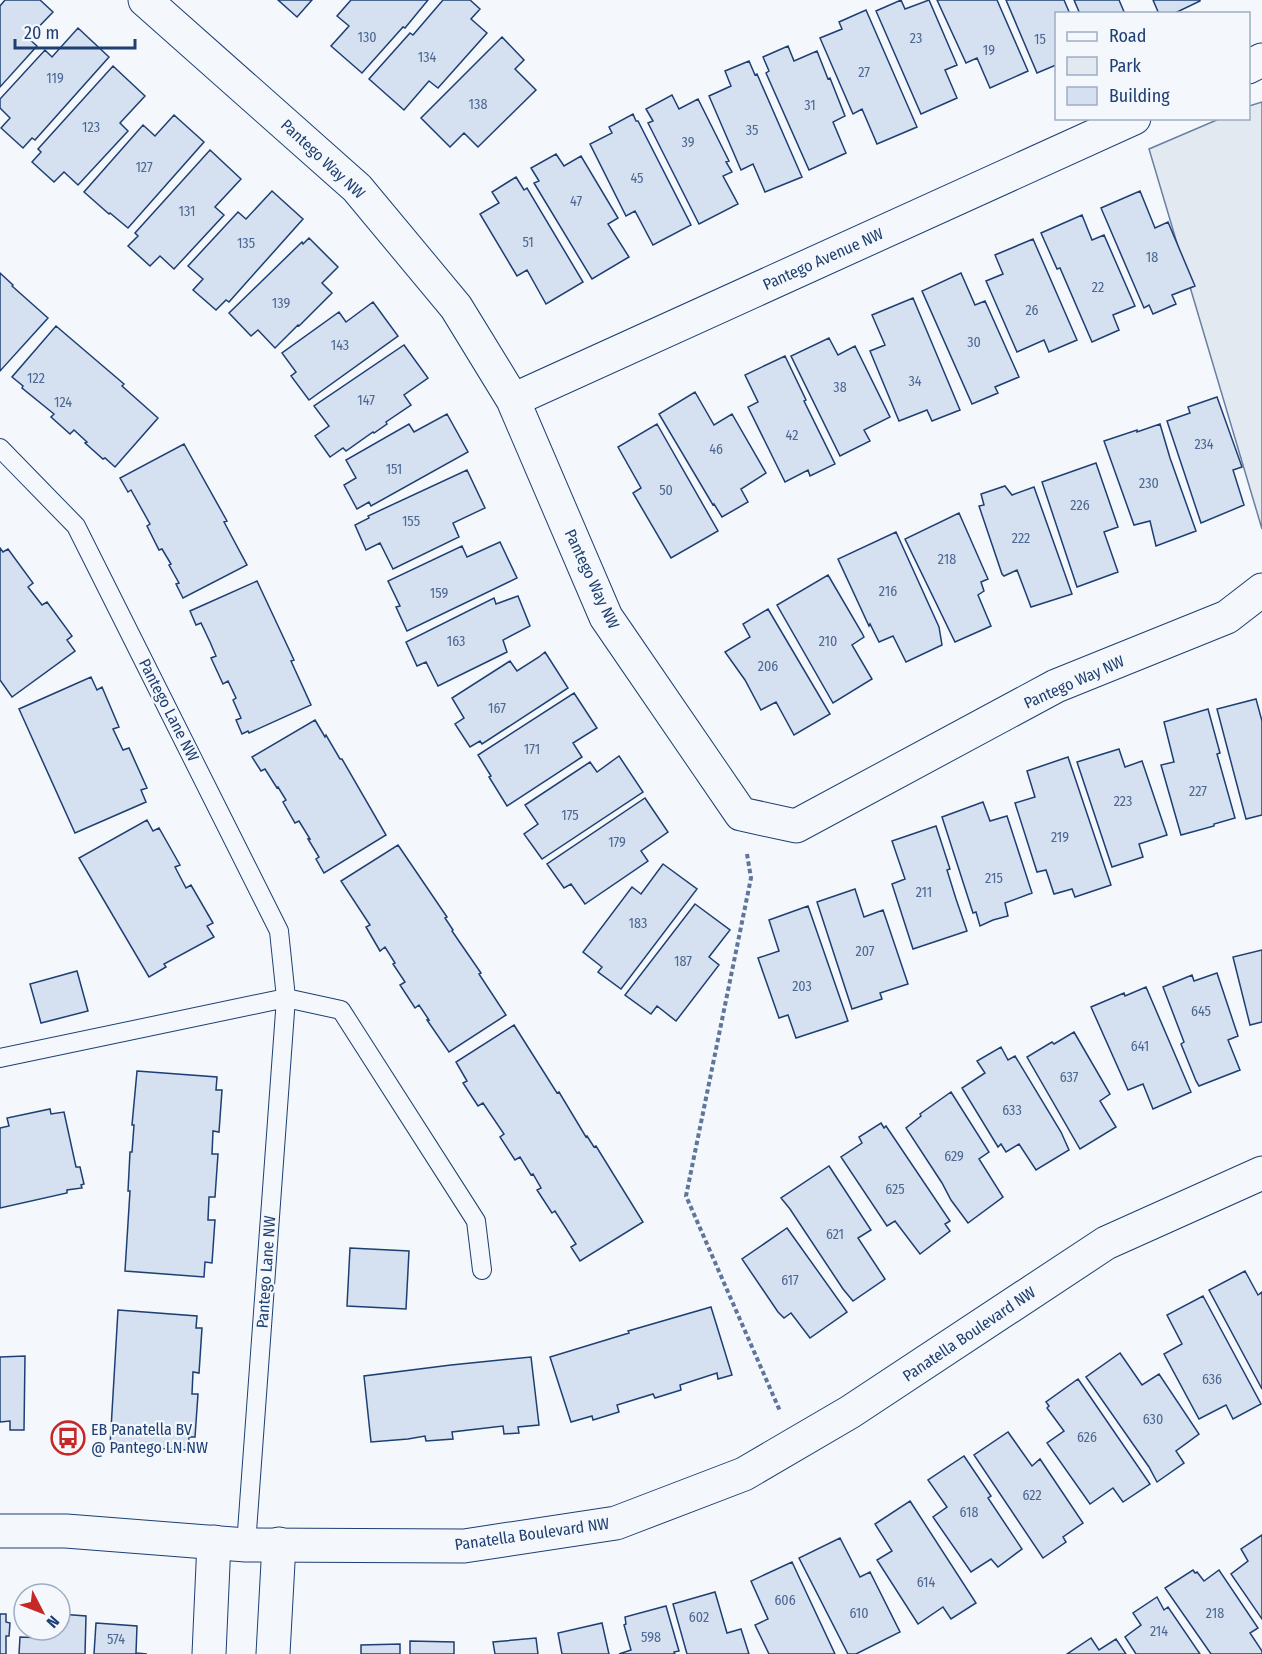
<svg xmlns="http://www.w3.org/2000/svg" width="1262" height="1654" viewBox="0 0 1262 1654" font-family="'Fira Sans Condensed',sans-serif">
<rect width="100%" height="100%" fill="#f4f7fb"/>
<!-- green -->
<path fill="#e3e9f0" stroke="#687fa3" stroke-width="1.5" d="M1262,102V529L1149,149L1219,119L1248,118L1249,106Z"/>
<!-- building -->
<path fill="#d5e0f0" stroke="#1d3f73" stroke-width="1.5" d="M5,0H40L53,12L28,38L37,46L0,87V6Z
M278,0H312L297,17Z
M351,0H428L405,28L403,27L362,73L331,46L349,26L337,16Z
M443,0H470L480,9L471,19L487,33L438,88L429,81L404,110L369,79L410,33L413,35Z
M901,0L905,9L929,0L957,65L945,70L957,98L921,114L876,11Z
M937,0H997L1028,71L990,88L977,58L966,63Z
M1006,0H1064L1070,14H1056V65L1037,73Z
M1074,0H1119L1125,14H1080Z
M1153,0H1200V1L1173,14H1159Z
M866,10L917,127L877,144L862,109L853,114L820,38L842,29L839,22Z
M78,28L109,57L35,140L32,138L23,148L1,128L10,118L0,108V99L45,50L52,57Z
M502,37L524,60L515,69L536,90L478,147L464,133L450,147L421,118Z
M788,46L794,61L817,51L828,79L830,78L845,116L833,122L846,153L809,170L766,73L769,71L763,57Z
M749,61L755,75L757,74L802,177L765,192L753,164L741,170L709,96L731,86L725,71Z
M113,66L145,96L120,123L128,131L78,185L64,172L54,182L32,162L41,152L38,149Z
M672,95L679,109L698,99L729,161L726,162L732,172L723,176L738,204L699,224L648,123L653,121L646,109Z
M633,114L636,121H638L691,225L653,245L635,211L626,216L590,144L612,133L609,127Z
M174,115L204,142L128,228L110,213L109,214L84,192L143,125L155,136Z
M210,150L241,179L215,207L224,215L174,269L160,256L150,266L128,246L138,236L135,233Z
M556,154L564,166L581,156L618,218L608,224L629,257L592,279L534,183L539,181L531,168Z
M516,177L524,190L527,188L583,282L546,304L527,270L517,276L480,214L499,203L492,192Z
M272,191L303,219L229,302L226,300L216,310L193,290L203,279L188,266L238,212L246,219Z
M1140,191L1155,228L1168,222L1195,286L1172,295L1176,304L1153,314L1149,305L1144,308L1101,208Z
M1082,215L1092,240L1104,235L1135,306L1113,315L1119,330L1092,342L1060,268L1057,269L1041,233Z
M309,238L338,267L322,283L332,293L299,326L298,325L275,348L258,330L251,336L229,313L302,242L303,244Z
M1033,239L1077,340L1049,352L1044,340L1017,352L986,281L1003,274L995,255Z
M0,273L13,285L12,286L48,318L0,371Z
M961,273L975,305L985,301L1019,377L995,387L998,393L972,404L922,291Z
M913,298L960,410L932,421L927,410L899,421L870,351L885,345L872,315Z
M373,302L398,336L309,400L291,376L296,372L282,353L339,312L346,322Z
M56,326L124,384L122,386L158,418L115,467L105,458L103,459L85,443L87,442L74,430L70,434L51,417L54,414L22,388L23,386L12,377Z
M829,338L838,355L855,346L890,417L864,430L870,441L840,456L791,356Z
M404,345L428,378L404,395L411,405L386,422L387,424L374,433L373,432L346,451L343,448L330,457L315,436L329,426L314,406Z
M785,356L806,400L804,401L835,464L810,476L808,470L785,482L748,407L758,402L745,375Z
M695,392L714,425L732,414L766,473L741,489L748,502L722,517L714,504L713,505L659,414Z
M1217,397L1242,467L1233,470L1244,505L1201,523L1167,421L1190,413L1188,407Z
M447,414L468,452L371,506L369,502L357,509L344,485L356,478L346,460L409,424L414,432Z
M657,424L718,531L671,558L633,493L641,488L618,447Z
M1160,424L1170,458L1196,531L1156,546L1150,521L1134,525L1104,441L1137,430V432Z
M184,444L227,521L224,522L247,565L183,598L176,584L179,583L169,565L171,564L162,549L159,550L147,526L150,524L131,490L128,492L120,478Z
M1096,463L1118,527L1104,532L1118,572L1077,587L1042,482Z
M467,470L485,508L453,523L459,537L393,569L380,543L366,550L355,525L369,518L368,516Z
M1005,486L1012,495L1034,487L1072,594L1031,607L1017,570L1004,576L1002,574L979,506L984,505L981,494Z
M959,513L988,579L981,582L984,591L978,595L991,626L955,642L905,539Z
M896,532L939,627L942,645L906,662L893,636L879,642L870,624L869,626L838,559Z
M500,542L517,578L407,631L396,607L400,606L388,581L462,546L467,557Z
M0,548L3,552L8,549L33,583L28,587L42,605L47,602L72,636L67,640L75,651L12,697L0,680Z
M828,575L862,633L864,637L852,645L872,679L833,703L777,605Z
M257,581L294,660L291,661L311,705L249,733L248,731L242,734L236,720L241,718L233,700L236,698L228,681L223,684L211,658L216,656L210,642L201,623L196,625L190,611Z
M518,596L530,626L503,640L507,652L438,686L426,662L417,666L406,642L494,598L496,604Z
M768,609L830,714L794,735L776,702L761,710L745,680L725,652L750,637L743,624Z
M545,652L568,688L482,744L480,741L470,747L455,724L464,718L452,698L510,661L517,671L539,657Z
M91,677L97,690L102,687L119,727L113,729L123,750L129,748L147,788L141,790L146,802L75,833L19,709Z
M574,693L597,728L573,743L582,757L507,806L489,777L491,776L478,755Z
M1256,699L1262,721V815L1246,819L1217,709Z
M1208,709L1220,753L1217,754L1235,818L1214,824V826L1181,835L1161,765L1174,762L1164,722Z
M315,720L325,737L326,735L340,759H342L386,835L324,873L316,859L319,857L308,839H310L299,821L295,823L283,802L286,800L278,787L277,788L265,769L261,771L252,757Z
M1119,749L1125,767L1142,761L1167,835L1139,844L1143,857L1112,867L1077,762Z
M619,756L643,792L542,859L524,834L538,824L525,805L590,762L597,772Z
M1068,757L1111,885L1075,897L1072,889L1054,894L1046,870L1037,872L1015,803L1035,797L1027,771Z
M645,798L668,832L641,851L648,861L585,904L571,884L564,888L547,864Z
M983,802L990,821L1007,816L1032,893L1005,903L1008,916L993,920L980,926L976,912L973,913L942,817Z
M147,820L153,831L159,828L180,865L175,867L186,888L191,885L213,923L207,926L214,937L164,964L166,967L149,977L79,858Z
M936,826L950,869L947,870L956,899L967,931L913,949L892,884L905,879L892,841Z
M398,845L447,917L445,918L453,930L452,931L481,973L479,974L506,1015L449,1052L427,1020H429L419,1005L415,1008L400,985L405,982L393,964L395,963L385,947L380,951L366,927L370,925L341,881Z
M663,864L697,889L621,989L598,972L602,967L583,952L632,887L641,894Z
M855,889L864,917L883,910L908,984L880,993L882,999L852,1009L817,902Z
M695,904L730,930L709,957L719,965L676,1021L657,1006L651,1014L625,995Z
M808,906L848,1021L796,1038L788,1015L779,1018L758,958L779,951L769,920Z
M1262,950V1022L1250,1025L1233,957Z
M77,971L88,1011L41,1023L30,984Z
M1217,973L1238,1036L1228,1040L1240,1070L1199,1086L1196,1081L1181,1044L1184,1042L1163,987L1192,975L1194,981Z
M1146,987L1191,1092L1153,1109L1143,1084L1128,1090L1091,1007L1124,993L1125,996Z
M514,1025L557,1093L559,1092L586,1137L587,1136L594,1147L596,1146L643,1222L580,1261L571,1247L576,1244L555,1211L552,1213L537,1190L541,1188L533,1174L531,1175L520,1157L515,1160L500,1137L504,1134L483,1103L478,1106L463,1083L467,1081L456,1062Z
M1074,1032L1110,1094L1100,1101L1116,1127L1080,1149L1027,1057L1052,1042L1054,1044Z
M1001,1047L1008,1060L1015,1056L1061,1132L1069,1150L1036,1170L1019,1144L1006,1152L1001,1144L998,1147L962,1088L985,1073L977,1061Z
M137,1071L217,1077L216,1090H222L219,1132L213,1131L212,1154H218L215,1197H209L208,1220H215L212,1263L205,1262L204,1277L125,1271L130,1191H128L130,1152H132L134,1125H132Z
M951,1092L989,1152L979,1159L1003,1197L968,1223L951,1200L942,1183L906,1128L921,1116L920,1114Z
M50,1109L51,1114L64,1112L76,1167H80L84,1184L81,1185L82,1188L67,1190V1193L0,1208V1128L9,1126L7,1118Z
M881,1123L884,1128L886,1126L950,1221L945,1224L950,1231L920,1254L895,1221L887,1226L841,1157L862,1143L859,1137Z
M829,1166L871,1230L858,1238L885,1279L853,1301L843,1289L790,1209L781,1198Z
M787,1228L847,1312L810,1338L791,1313L784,1318L778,1312L742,1259Z
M350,1248L409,1251L406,1309L347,1306Z
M1245,1271L1258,1295L1262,1292V1389L1209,1290Z
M1203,1296L1261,1404L1233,1419L1226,1405L1199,1419L1164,1354L1182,1344L1167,1315Z
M711,1307L732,1375L718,1379L717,1373L680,1385L681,1390L655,1398L653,1394L617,1405L619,1412L593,1420L592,1416L571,1422L550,1357L629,1333L628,1331Z
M118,1310L197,1316L196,1328H202L199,1373L193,1372L192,1394H198L195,1437H189L188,1450L132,1447V1449L112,1448V1446H110Z
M1120,1353L1142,1385L1159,1374L1199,1434L1176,1451L1184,1463L1157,1482L1149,1467L1086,1377Z
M25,1356L24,1430H10V1421L0,1422V1357Z
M531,1357L539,1425L518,1427L519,1433L504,1434L503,1426L452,1432L453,1439L426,1441L425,1436L408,1439L371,1442L364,1376L451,1365Z
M1078,1379L1150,1484L1123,1502L1113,1488L1090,1504L1047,1443L1064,1431L1047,1408L1049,1406L1046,1402Z
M1008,1432L1032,1466L1040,1459L1083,1523L1063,1537L1066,1542L1043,1558L974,1455Z
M964,1456L991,1496L988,1498L1022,1549L998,1567L991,1559L971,1572L933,1517L947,1507L928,1480Z
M910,1501L976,1603L951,1619L943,1607L918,1624L877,1560L892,1551L875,1524Z
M1262,1535V1619L1231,1574L1248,1561L1241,1549Z
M840,1538L860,1577L870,1572L900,1632L856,1654H848L799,1558Z
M792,1562L835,1654H769L755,1625L768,1619L751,1581Z
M1193,1570L1195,1573L1197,1572L1204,1581L1219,1570L1258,1628L1250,1633L1262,1651V1654H1211L1165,1588Z
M715,1592L727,1633L741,1629L749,1654H687L673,1604Z
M1157,1597L1164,1610L1168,1607L1200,1654H1136L1125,1637L1141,1625L1133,1613Z
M666,1606L679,1651L674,1652L675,1654H619L631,1650L624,1625L626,1624L625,1617Z
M0,1614H6V1622L10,1623L9,1636H6V1654H0Z
M60,1614L86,1616L85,1654H19L20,1637L44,1638V1630H60Z
M96,1623L137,1626L136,1653L147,1654H94Z
M602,1623L609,1654H562L558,1633Z
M536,1638L538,1654H495L493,1642Z
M1091,1638L1099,1650L1116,1639L1126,1654H1067Z
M410,1641L454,1642V1654H410Z
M400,1644V1654H361V1645Z"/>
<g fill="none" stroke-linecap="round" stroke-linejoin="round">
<!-- service casing -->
<g stroke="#1d3f73" stroke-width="20">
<path id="service" d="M0,448L76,526L279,931L286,998L246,1545
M0,1058L286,998L341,1010L476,1221L482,1270"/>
</g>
<!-- minor casing -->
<g stroke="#1d3f73" stroke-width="35">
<path id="minor" d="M145,0L357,188L456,307L513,400L606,617L741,814L796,826L1056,686L1227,617L1262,590
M1248,67L1262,60
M513,400L1134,118
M209,1654L214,1542
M273,1654L279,1544"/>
</g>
<!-- tertiary casing -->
<g stroke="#1d3f73" stroke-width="35">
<path id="tertiary" d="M0,1531H66L246,1545L464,1546L616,1523L744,1474L850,1412L1106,1243L1262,1173"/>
</g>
<!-- path -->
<path stroke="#5e769c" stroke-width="4" stroke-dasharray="4.5 3" stroke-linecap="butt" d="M747,854L751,878L686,1196L780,1411"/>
<!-- service -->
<use href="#service" stroke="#f4f7fb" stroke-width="18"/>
<!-- minor -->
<use href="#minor" stroke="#f4f7fb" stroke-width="33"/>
<!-- tertiary -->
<use href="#tertiary" stroke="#f4f7fb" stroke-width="33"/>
</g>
<!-- icons -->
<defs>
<g id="bus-ring" transform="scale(1.725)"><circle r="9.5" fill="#f4f7fb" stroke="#c62828" stroke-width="1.5"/><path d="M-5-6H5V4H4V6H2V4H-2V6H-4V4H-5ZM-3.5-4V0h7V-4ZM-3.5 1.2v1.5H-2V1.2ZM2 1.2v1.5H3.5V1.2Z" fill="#c62828"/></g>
</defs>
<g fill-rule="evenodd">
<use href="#bus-ring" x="68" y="1438"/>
</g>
<g text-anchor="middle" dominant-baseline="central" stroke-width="4.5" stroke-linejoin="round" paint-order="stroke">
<!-- number labels -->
<g font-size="14" fill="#4b6792">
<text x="367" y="37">130</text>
<text x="916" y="38">23</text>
<text x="1040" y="39">15</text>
<text x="989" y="50">19</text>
<text x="427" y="57">134</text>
<text x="864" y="72">27</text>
<text x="55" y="78">119</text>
<text x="478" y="104">138</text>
<text x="810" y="105">31</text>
<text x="91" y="127">123</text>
<text x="752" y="130">35</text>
<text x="688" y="142">39</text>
<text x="144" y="167">127</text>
<text x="637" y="178">45</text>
<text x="576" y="201">47</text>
<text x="187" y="211">131</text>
<text x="528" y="242">51</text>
<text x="246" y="243">135</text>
<text x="1152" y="257">18</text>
<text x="1098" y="287">22</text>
<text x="281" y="303">139</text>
<text x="1032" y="310">26</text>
<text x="974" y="342">30</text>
<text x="340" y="345">143</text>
<text x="36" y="378">122</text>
<text x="915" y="381">34</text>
<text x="840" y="387">38</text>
<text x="366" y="400">147</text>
<text x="63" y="402">124</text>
<text x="792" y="435">42</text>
<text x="1204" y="444">234</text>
<text x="716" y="449">46</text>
<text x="394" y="469">151</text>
<text x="1149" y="483">230</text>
<text x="666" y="490">50</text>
<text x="1080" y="505">226</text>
<text x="411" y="521">155</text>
<text x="1021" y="538">222</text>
<text x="947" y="559">218</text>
<text x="888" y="591">216</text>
<text x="439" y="593">159</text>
<text x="456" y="641">163</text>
<text x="828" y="641">210</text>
<text x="768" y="666">206</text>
<text x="497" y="708">167</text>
<text x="532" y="749">171</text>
<text x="1198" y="791">227</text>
<text x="1123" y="801">223</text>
<text x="570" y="815">175</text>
<text x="1060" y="837">219</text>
<text x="617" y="842">179</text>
<text x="994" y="878">215</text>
<text x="924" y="892">211</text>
<text x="638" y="923">183</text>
<text x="865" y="951">207</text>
<text x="683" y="961">187</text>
<text x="802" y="986">203</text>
<text x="1201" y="1011">645</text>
<text x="1140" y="1046">641</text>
<text x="1069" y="1077">637</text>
<text x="1012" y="1110">633</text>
<text x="954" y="1156">629</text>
<text x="895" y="1189">625</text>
<text x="835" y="1234">621</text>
<text x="790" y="1280">617</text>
<text x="1212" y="1379">636</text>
<text x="1153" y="1419">630</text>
<text x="1087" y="1437">626</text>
<text x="1032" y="1495">622</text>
<text x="969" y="1512">618</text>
<text x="926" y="1582">614</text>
<text x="785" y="1600">606</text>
<text x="859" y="1613">610</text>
<text x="1215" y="1613">218</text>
<text x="699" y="1617">602</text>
<text x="1159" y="1631">214</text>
<text x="651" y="1637">598</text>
<text x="116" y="1639">574</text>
</g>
<!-- street labels -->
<g font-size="16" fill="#1d3f73" stroke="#f4f7fb">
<text transform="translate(323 159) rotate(43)">Pantego Way NW</text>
<text transform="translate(823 259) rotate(-24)">Pantego Avenue NW</text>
<text transform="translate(592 579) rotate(65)">Pantego Way NW</text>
<text transform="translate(1074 682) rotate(-24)">Pantego Way NW</text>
<text transform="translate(169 710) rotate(63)">Pantego Lane NW</text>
<text transform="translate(266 1272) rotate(-86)">Pantego Lane NW</text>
<text transform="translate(969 1334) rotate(-34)">Panatella Boulevard NW</text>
<text transform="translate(532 1534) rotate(-8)">Panatella Boulevard NW</text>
</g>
<!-- poi labels -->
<g font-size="16" fill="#1d3f73" stroke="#f4f7fb" text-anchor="start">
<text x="91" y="1429">EB Panatella BV<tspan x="91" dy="18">@ Pantego LN NW</tspan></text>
</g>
</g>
<!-- legend -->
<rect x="1055" y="12" width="195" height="108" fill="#f4f7fb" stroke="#9eadc5" stroke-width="1.5"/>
<rect x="1067" y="32" width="30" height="9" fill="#f4f7fb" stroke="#9eadc5" stroke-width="1.5"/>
<text x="1109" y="42" font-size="18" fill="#1d3f73">Road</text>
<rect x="1067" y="57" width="30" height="18" fill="#e3e9f0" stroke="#9eadc5" stroke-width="1.5"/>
<text x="1109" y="72" font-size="18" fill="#1d3f73">Park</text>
<rect x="1067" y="87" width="30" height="18" fill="#d5e0f0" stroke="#9eadc5" stroke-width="1.5"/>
<text x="1109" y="102" font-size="18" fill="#1d3f73">Building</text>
<!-- north arrow -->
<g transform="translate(42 1612) rotate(132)"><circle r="28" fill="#f4f7fb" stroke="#9eadc5" stroke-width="1.5"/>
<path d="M0-4.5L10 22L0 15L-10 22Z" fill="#c62828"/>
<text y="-9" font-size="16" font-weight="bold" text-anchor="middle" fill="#1d3f73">N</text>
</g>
<!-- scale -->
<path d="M15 39v9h120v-9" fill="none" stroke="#1d3f73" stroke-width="3"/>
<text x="24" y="39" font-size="18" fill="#1d3f73" stroke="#f4f7fb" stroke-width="4.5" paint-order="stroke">20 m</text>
</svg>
